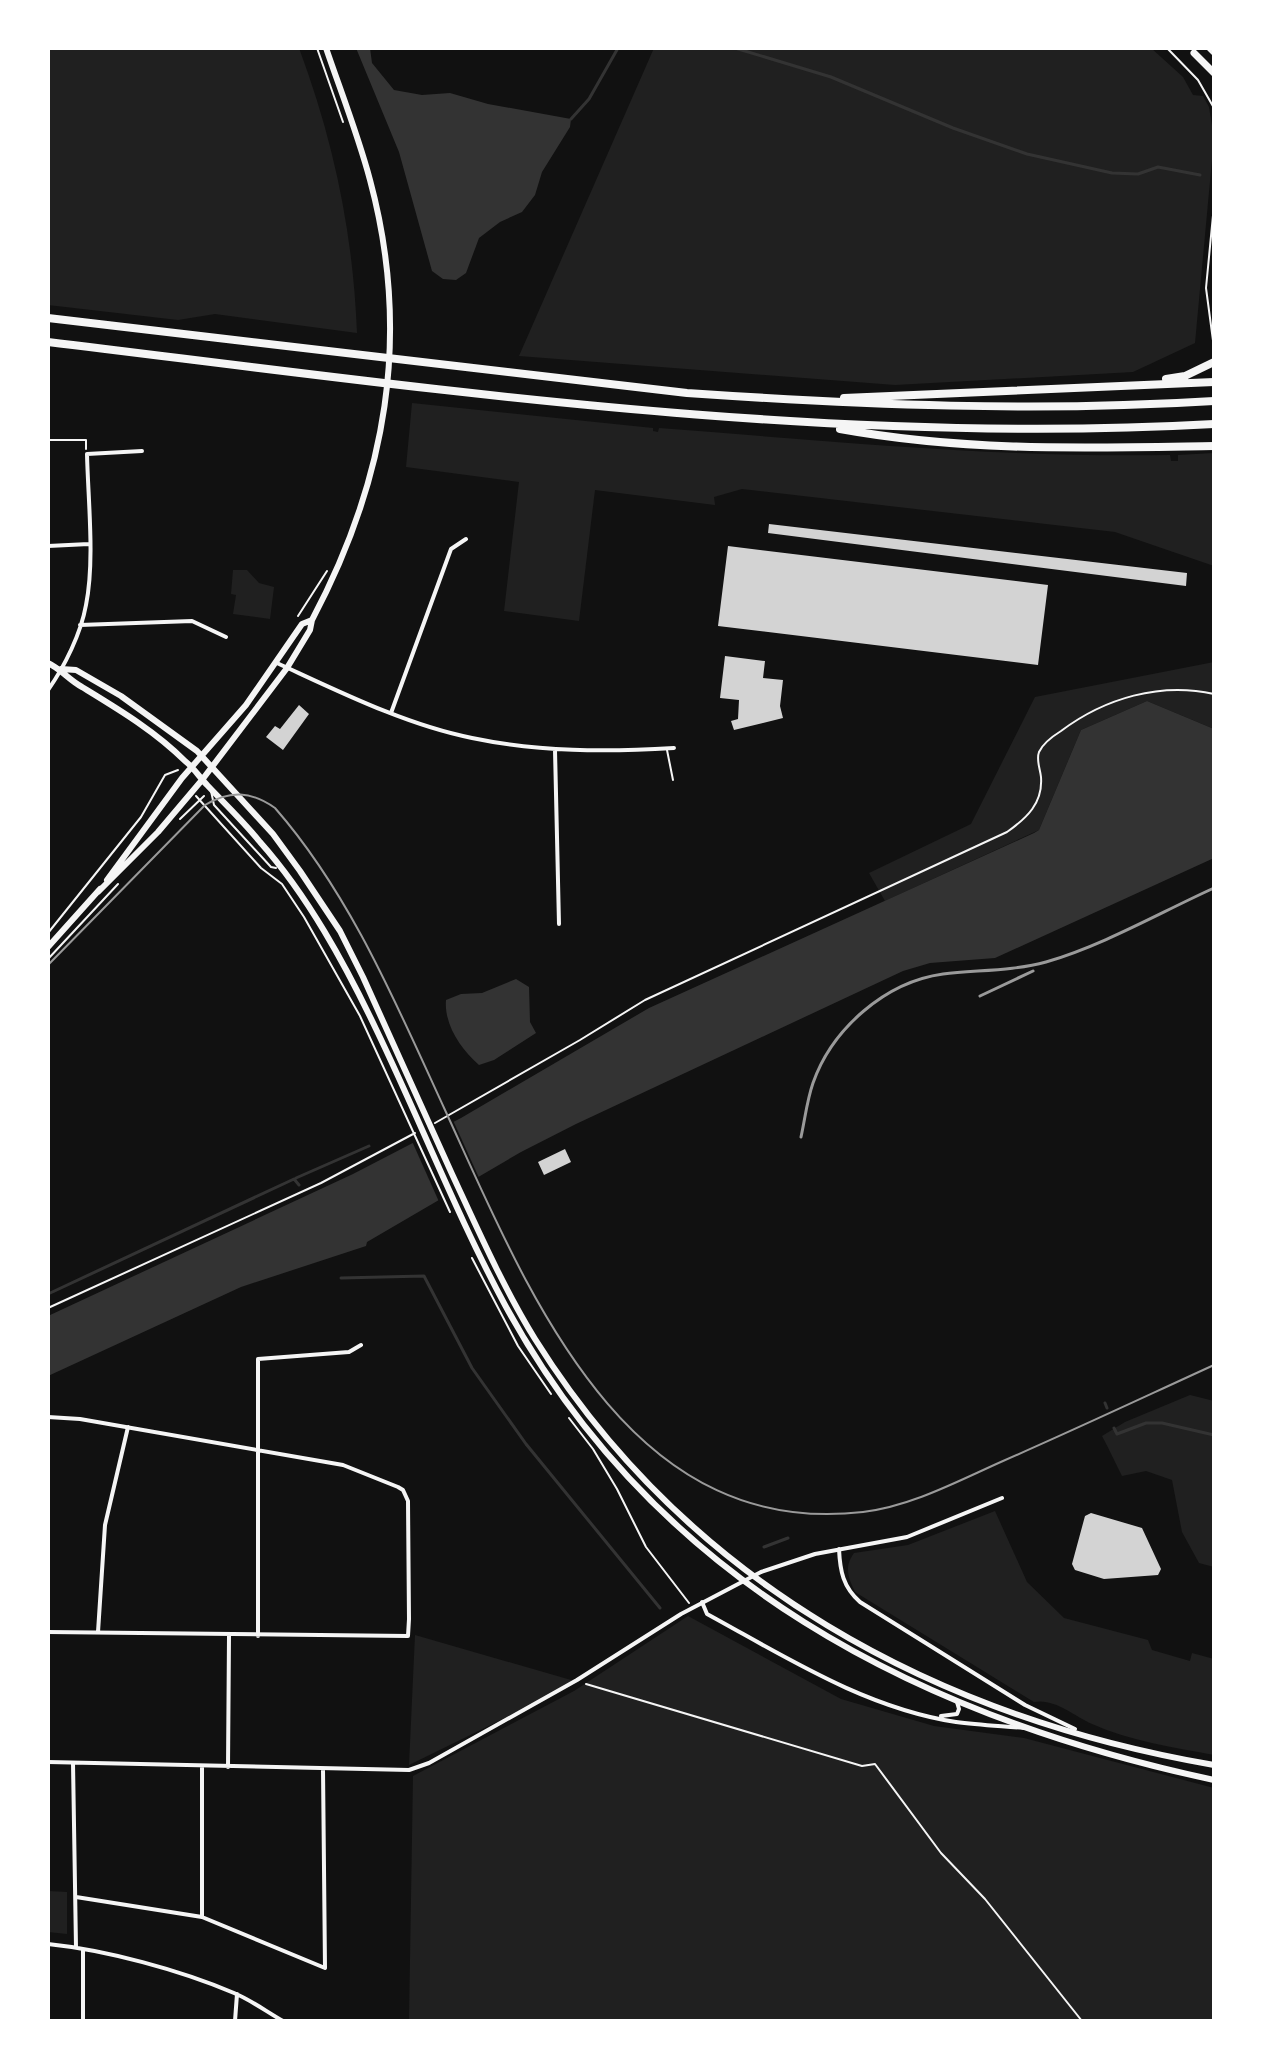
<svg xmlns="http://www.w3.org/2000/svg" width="1262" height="2069" viewBox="0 0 1262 2069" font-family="Lora,serif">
<rect width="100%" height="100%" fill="#111"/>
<!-- green -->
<path fill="#202020" d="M48,48H299C334,142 353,233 357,333L215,314L178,320L48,305Z
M654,48H1151L1183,77L1193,95L1203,96L1209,107L1214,138L1195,343L1133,372L895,385L519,356Z
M412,403L653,428V431L658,432L659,428C830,441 999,458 1170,455L1171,461H1178V455L1214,453V566L1115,532L742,489L714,497L715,505L595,490L579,621L504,611L519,482L406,467Z
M233,570H247L259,583L274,587L270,619L233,614L236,595L231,594Z
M1214,662V729L1147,701L1081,730L1039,830L885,901L869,873L971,824L1035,697Z
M1190,1395L1214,1401V1567L1199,1563L1182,1532L1172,1480L1146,1471L1122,1476C1115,1462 1109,1449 1102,1436L1125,1422Z
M995,1511L1027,1582L1064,1618L1148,1640L1152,1650L1190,1661L1192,1653L1214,1659V1755C1172,1747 1131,1741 1092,1724C1073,1715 1054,1698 1034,1702L855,1592C848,1577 844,1567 854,1553L908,1545Z
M688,1616L841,1699L934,1726L1024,1738L1214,1788V2021H409L413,1776L574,1691Z
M415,1635L578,1682L409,1765Z
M48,1891L67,1892V1934L48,1932Z"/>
<!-- water -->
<path fill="#333" d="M356,48H370L372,63L394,90L422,95L450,93L488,104L571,119L570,127L542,172L535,195L522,212L500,222L479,238L466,273L456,280L443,279L432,271L399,152Z
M1147,701L1214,729V858L995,958L930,963L903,971L576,1124L521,1152L367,1242L366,1246L241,1287L48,1376V1316L353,1174L461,1118L649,1008L1034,833L1039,830L1081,730Z
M516,979L529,987L530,1022L536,1033L494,1060L479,1065C461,1049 444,1025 446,1000L461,994L482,993Z"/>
<!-- pier -->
<path fill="#111" d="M452,1118L480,1180L440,1204L411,1139Z"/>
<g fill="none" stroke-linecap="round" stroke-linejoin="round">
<!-- stream -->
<path stroke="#333" stroke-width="3" d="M735,48L831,77L953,128L1027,154L1112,173L1138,174L1158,167L1200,175
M571,119L589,99L618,48
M296,1178L369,1146
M341,1278L424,1276L472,1368L526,1444L660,1608
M48,1294L294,1179L299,1185
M1105,1403L1107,1408
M1114,1428L1117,1434L1146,1423H1162L1214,1435
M764,1547L788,1538"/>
</g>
<!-- building -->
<path fill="#d3d3d3" d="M769,524L1187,573L1186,586L768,533Z
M728,546L1048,585L1038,665L718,626Z
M725,656L765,661L763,678L783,680L780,706L783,718L734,730L731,721L738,719L739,700L720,698Z
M299,705L309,714L283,750L266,737L275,726L280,729Z
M565,1149L571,1162L544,1175L538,1162Z
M1091,1513L1142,1528L1161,1569L1158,1575L1104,1579L1075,1570L1072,1564L1085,1516Z"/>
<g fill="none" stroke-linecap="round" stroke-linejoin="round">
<!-- path -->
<path stroke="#f5f5f5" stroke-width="2" d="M317,48L343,122
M1167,48L1198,80L1214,108
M1214,205L1206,288L1214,348
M48,440H86V449
M298,616L327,571
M196,796L261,868L282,884L304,917L360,1016L450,1212
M180,819L204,796
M48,933L141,817L165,775L178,770
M48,959L118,884
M435,1123L580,1040L645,1000L1007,832C1027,818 1043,803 1041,777C1040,768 1036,760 1039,752C1043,743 1053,736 1061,731C1105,698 1160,682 1214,694
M472,1258L518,1346L551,1394
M48,1308L321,1183L415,1133
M569,1418L593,1449L617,1489L646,1547L689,1603
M586,1684L862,1766L875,1764L941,1853L985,1899L1082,2021"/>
<!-- service -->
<path stroke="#f5f5f5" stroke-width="2" d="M667,750L673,780
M211,791L214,805L271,867L276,868"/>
<!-- minor -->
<path stroke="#f5f5f5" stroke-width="4" d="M48,546L89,544
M80,625L192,621L226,637
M277,663C338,691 406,725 472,738C539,752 606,752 674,748
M48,690C65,666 81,633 86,605C95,560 88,500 87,454L142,451
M391,713L451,549L466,539
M555,750L559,924
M48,1417L80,1419L343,1465L398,1487L403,1490L408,1501L409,1619L408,1636L48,1632
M839,1549C840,1571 843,1587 860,1602L1025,1705L1075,1729
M702,1602L707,1614C786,1657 865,1708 956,1722C978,1725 1001,1726 1024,1728
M98,1632L105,1525L128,1427
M258,1636V1359L349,1352L361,1345
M941,1716L957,1714L959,1709L957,1702
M48,1762L409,1770L429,1763L577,1680L681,1614L761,1572L815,1554L907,1537L1002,1498
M73,1763L76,1947
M228,1767L229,1636
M76,1897L202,1917L325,1968L323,1769
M202,1917V1768
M48,1944C106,1950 180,1970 234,1993C251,2000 267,2012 283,2021
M83,1949V2021
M235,2021L237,1994"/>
<!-- tertiary -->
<path stroke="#f5f5f5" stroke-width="6" d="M48,663C61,669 69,680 82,687C118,709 155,731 185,761C194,768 200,778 208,786C225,804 244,822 260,842C308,896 345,964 376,1029C420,1120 457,1216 505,1305C655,1581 916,1716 1214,1780
M61,669L76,670L121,696L197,751L273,834L300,871L340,931L363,977C393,1043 422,1108 452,1174C478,1230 503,1287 535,1339C688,1583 935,1717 1214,1765
M107,880L182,778L246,705L302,624L312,620
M98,892L158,832L202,780L287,668L310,630L312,620C386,480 412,336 370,180C358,135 341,92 326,48
M48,947L100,889"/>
<!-- trunk -->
<path stroke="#f5f5f5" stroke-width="7" d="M1210,48L1214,52
M1194,53L1214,73"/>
<!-- motorway -->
<path stroke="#f5f5f5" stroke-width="8" d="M48,318L687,393C863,405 1038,412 1214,401
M48,342C436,389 822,446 1214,424
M1166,379L1185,376L1214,362
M844,398L1214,382
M840,429C967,452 1086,448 1214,446"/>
<!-- tram -->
<path stroke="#9a9a9a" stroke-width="2" d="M48,965L205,805C230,790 251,791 275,808C351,895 397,1006 445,1110C526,1286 623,1540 863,1512C912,1506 958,1481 1003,1461C1074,1430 1144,1397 1214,1365"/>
<!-- rail -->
<path stroke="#9a9a9a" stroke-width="3" d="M980,996L1033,971
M801,1137C805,1119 807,1100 813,1083C832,1029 885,982 943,974C977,970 1013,971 1046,962C1104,945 1159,913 1214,888"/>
</g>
<!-- border -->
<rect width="1262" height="2069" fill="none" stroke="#ffffff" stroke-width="100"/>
</svg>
